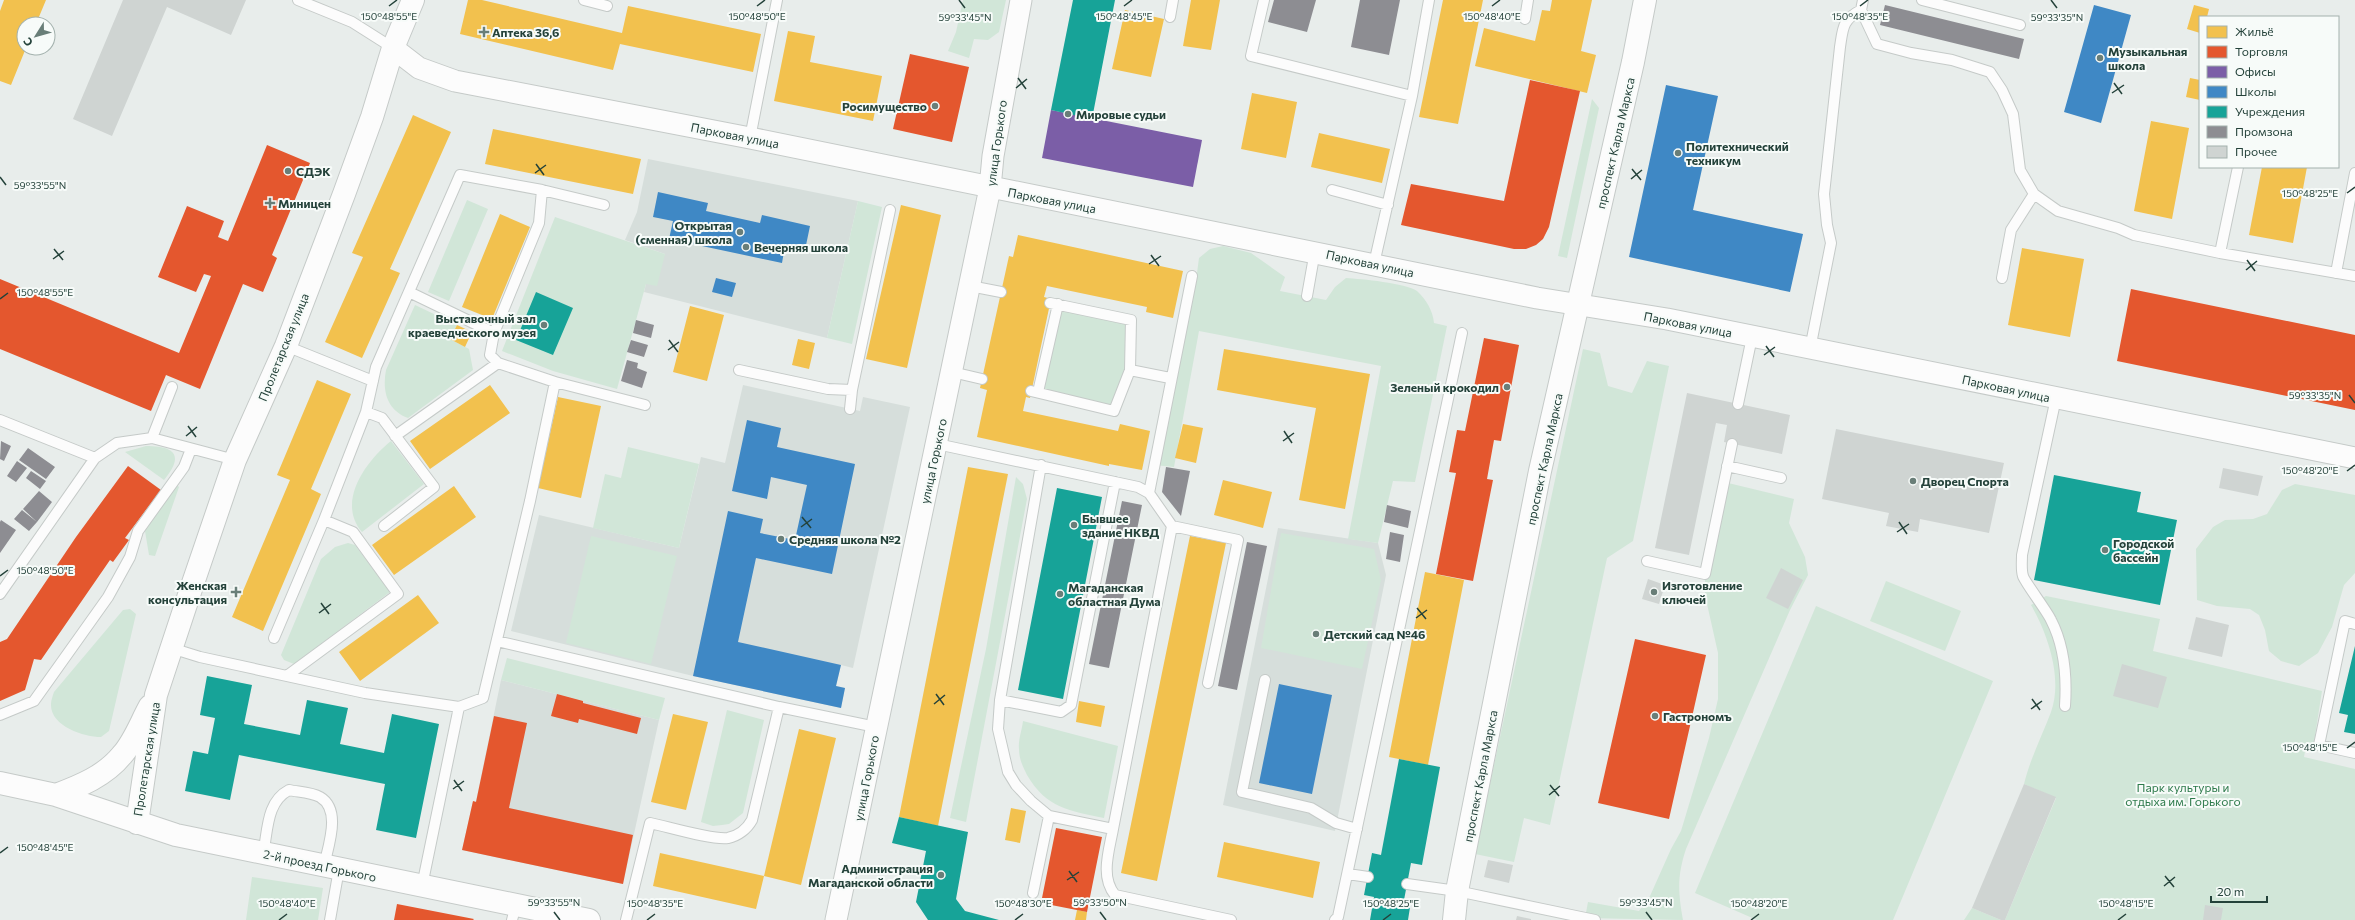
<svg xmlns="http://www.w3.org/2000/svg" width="2355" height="920" viewBox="0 0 2355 920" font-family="Commissioner,sans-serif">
<rect width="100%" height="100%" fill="#e8edeb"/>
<!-- built -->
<path fill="#d6dedb" d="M648,159L858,201L827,338L644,292L646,284L665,254L625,240L637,212Z
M743,385L860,411L863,397L910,407L853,668L841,665L836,686L845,688L841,708L693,676L511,631L539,515L679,548L701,457L725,463Z
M1278,528L1378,543L1386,575L1335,831L1223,805Z
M501,680L659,720L623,884L462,850L473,801H476Z"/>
<!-- green -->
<path fill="#d1e6d8" d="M963,0H1006L999,32L988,40L974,39L969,58L948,51L956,32Z
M1592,99L1599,108L1567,258L1558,256Z
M467,200L488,209L449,301L428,292Z
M858,201L882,207L852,344L827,338Z
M555,217L665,254L657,286L646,284L617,389L553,371L502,351Z
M1223,246L1251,253L1285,277L1280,291L1326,300L1335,287L1346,278C1361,279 1406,283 1417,291C1426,299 1433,311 1434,323L1447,326L1415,482L1393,481L1378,543L1348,539L1381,366L1199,331L1174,467L1154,465L1192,276L1197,273L1199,258L1210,249Z
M1058,304L1131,320L1130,370L1114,411L1038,392Z
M415,305L457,325L450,339L469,349L473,370L408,418C387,410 382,391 386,370Z
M1583,349L1600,353L1608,386L1632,393L1647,361L1669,366L1633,541L1607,558L1550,825L1524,818L1514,862L1475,854Z
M391,441L424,484L362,532C336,502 366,461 391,441Z
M146,446C176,446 184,456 164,480L125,452Z
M628,447L699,464L679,548L593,528L605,474L621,478Z
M1016,477L1023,484L1027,499L966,822L950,818L986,649Z
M1724,482L1794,499L1789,523L1805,557L1808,575L1790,610L1686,849C1677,876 1678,892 1683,920L1585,918L1588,902L1639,911L1650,896L1671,849L1681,831L1709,738L1718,699V653L1705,595V574Z
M176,484L179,487L155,556L149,555L145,531Z
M2295,484L2355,495V573L2344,585L2332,627L2318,653L2299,666L2281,661L2269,651L2265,630L2259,615L2250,609L2217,606L2197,600L2196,549L2213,527L2225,520L2253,519L2267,514L2282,490Z
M1281,533L1374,549L1381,580L1362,669L1261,648Z
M591,536L677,556L651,664L566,643Z
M348,543L355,545L390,592L294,664L284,660L281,655L321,559L335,547Z
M1886,581L1961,611L1945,651L1870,621Z
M2046,596L2160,619L2153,651L2322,691L2314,742L2305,751L2304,757L2355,769V920H2005L2056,798L2024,784C2030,759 2042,736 2051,712C2063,679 2048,634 2031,605Z
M1816,606L1993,681L1893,920H1757L1695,893Z
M130,609L136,614L109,731L101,737C84,737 50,726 51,704C51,700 53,695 54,692L123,610Z
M507,658L665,698L659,720L501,680Z
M727,710L764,720L743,813L729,824L722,825L713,826L701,822Z
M1023,721L1118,746L1104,818C1070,811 1046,808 1027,775C1023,767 1019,759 1019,749C1018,740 1022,730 1023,721Z
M252,877L323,888L318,920H246Z
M1972,908L2001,920H1964Z"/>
<!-- homes -->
<path fill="#f2c14e" d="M4,0H46L36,24H24V48H26L11,85L0,81V11Z
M468,0H482L622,33L628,6L761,34L753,72L620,44L613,70L460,34Z
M1191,0H1220L1211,50L1183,46Z
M1443,0H1483L1458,124L1419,117Z
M1552,0H1592L1581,51L1596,55L1587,93L1475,66L1484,28L1535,41L1542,10L1550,11Z
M2194,5L2209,9L2207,17H2200V33L2187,29Z
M1125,10L1164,19L1151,77L1112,69Z
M788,31L815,36L810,62L882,76L873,121L774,101Z
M2190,78L2200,80V100L2186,97Z
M1252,93L1297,102L1286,158L1241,149Z
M413,115L451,132L390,269L400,273L362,358L325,342L363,257L352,253Z
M2151,121L2189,128L2172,219L2134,211Z
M493,129L641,159L633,194L485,164Z
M1319,133L1390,149L1382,183L1311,167Z
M2262,167H2307L2293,243L2249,235Z
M901,205L941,215L907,368L866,359Z
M500,214L530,227L492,319L462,307Z
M1018,235L1183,271L1173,318L1146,312L1147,307L1047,286L1044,297L1051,299L1030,398L1026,397L1023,411L1118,431L1120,424L1150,431L1142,470L1109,464V466L977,437L987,390L980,388L1009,256L1013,257Z
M2022,248L2084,259L2070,337L2008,325Z
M690,306L724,315L707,381L673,372Z
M457,325L472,332L465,347L450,339Z
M798,339L815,343L809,369L792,365Z
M1224,349L1370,374L1345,509L1299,500L1316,408L1217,390Z
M317,380L351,394L311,489L321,494L263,631L232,617L290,480L277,475Z
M490,385L510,413L430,469L410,441Z
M558,397L601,406L581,498L538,488Z
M1183,424L1203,428L1196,463L1175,458Z
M968,467L1008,474L938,826L899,817Z
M1223,480L1272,492L1263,528L1214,515Z
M454,486L476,517L394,575L372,545Z
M1190,536L1226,543L1157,881L1121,873Z
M1425,572L1464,580L1428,765L1389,757Z
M418,595L439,623L360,681L339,652Z
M1079,701L1105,706L1101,727L1076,722Z
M673,714L708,722L686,810L651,802Z
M799,729L836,738L801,885L764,876Z
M1011,808L1026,811L1020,843L1005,840Z
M1224,842L1320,862L1313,898L1217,877Z
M660,853L764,876L756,909L653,886Z
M1077,910L1087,912L1086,920H1075Z"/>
<!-- shops -->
<path fill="#e4572e" d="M910,54L969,67L952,142L893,129Z
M1530,80L1580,91L1549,227L1543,239L1536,245L1526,249H1514L1401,225L1411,184L1504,201Z
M267,145L310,163L272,255L277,258L263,292L243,284L200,389L166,375L151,411L0,349V279L179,353L211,276L204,274L196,292L158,277L187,206L224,221L218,237L228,241Z
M2131,289L2355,335V410L2117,361Z
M1484,338L1519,345L1501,441L1494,440L1487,479L1493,480L1473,581L1436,574L1456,473L1449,472L1457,430L1465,431Z
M128,466L161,490L125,538L129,540L113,562L110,560L41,660L34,659L25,690L0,701V642L7,639L76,537Z
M1635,639L1706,655L1669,819L1598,803Z
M557,694L583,701V703L641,718L637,734L579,719L578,723L551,716Z
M494,716L527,723L509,808L633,835L623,884L462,850L473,801L476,802Z
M1056,828L1102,837L1087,912L1041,903Z
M397,904L474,919L473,920H394Z"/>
<!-- offices -->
<path fill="#7b5ea7" d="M1051,110L1202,140L1193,187L1042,158Z"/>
<!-- schools -->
<path fill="#3f88c5" d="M2094,5L2131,15L2101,123L2064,112Z
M1666,85L1718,96L1693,210L1803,234L1790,292L1629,257Z
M658,192L708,203L706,211L760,223L762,215L810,226L805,250L785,246L782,263L669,239L673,221L653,217Z
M716,278L736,283L732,297L712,292Z
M747,420L781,428L777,447L855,464L832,574L756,558L738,642L841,665L836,686L845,688L841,708L693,676L728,511L763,519L760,533L795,540L807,485L771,477L767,499L732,491Z
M1279,684L1332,695L1312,794L1259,783Z"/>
<!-- public -->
<path fill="#17a398" d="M1073,0H1115L1092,119L1051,110Z
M536,292L573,308L553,355L516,340Z
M2054,475L2141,492L2137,512L2177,520L2160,605L2034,580Z
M1057,488L1102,497L1063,699L1018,690Z
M2355,646V734L2344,732L2348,715L2339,713Z
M207,676L252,685L244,724L300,735L307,700L348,708L340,744L384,753L392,714L439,724L416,838L376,830L385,784L239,755L230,800L185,791L193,751L208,754L215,718L200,715Z
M1399,759L1440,767L1422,865L1411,863L1404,900L1411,901L1408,920H1370L1374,897L1364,895L1372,853L1381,855Z
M899,817L968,832L956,899L965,911L999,920H928L916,902L926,851L892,843Z"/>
<!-- industry -->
<path fill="#8d8d92" d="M1274,0H1316L1307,32L1268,22Z
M1360,0H1400L1389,55L1351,47Z
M1885,5L2024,39L2019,59L1880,25Z
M636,320L654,325L651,338L633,333Z
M631,340L648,345L644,357L627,352Z
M627,360L638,363L637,368L647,372L642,388L621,381Z
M1,441L11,446L4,461L0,459Z
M28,448L55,467L46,479L19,460Z
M17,461L27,468L16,482L7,476Z
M1166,467L1190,471L1181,516L1162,492Z
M31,471L46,481L40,489L26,478Z
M39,491L52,502L37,522L23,509Z
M1122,501L1142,505L1109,668L1089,664Z
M1387,505L1411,511L1408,528L1384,522Z
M22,510L37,522L29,531L14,519Z
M1,520L16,530L0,553V522Z
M1390,532L1404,535L1400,562L1386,559Z
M1247,542L1267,546L1237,690L1218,686Z"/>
<!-- building -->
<path fill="#cfd4d2" d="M123,0H246L231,35L167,7L112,136L73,119Z
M1687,393L1790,415L1782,454L1724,442L1727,425L1716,423L1689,555L1655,548Z
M1836,429L2004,463L1989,533L1920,519L1918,532L1886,526L1889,513L1822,499Z
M2223,468L2263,476L2258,496L2219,488Z
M1781,568L1803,580L1788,609L1766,598Z
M1648,579L1665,585L1659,604L1642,599Z
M2196,617L2229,625L2222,657L2188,649Z
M2122,664L2167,677L2158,708L2113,696Z
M2024,784L2056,797L2005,920H2001L1972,908Z
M1488,860L1513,865L1509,883L1484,877Z
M2205,905L2223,908L2221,920H2203Z
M1517,916L1531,919V920H1516Z"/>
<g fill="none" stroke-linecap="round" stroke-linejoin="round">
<!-- service casing -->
<g stroke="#c5cac8" stroke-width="12">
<path id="service" d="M298,0L352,22L393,48
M584,0L607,6
M1264,0L1251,56L1412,96
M1922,0L2020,25
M1861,10L1877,44L1911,53L1952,60L1990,72L2002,90L2013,114L2020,170L2034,194L2058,211L2118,228L2134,235L2220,253L2355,276
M1170,17L1173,0
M1525,19L1528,0
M750,138L777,0
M1332,190L1388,205
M2220,253L2238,167
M1374,264L1412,96L1429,0
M2336,273L2355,173
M2002,278L2011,230L2034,194
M970,286L1001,292
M409,292L494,333L490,355L498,363L555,382L530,501L483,698L459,707L422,886
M1307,296L1315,251
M1050,303L1131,320L1130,370
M494,333L539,223L542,190
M286,346L373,381
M1810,349L1831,243L1827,225L1824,194L1840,47C1843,28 1842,20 1861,10L1863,0
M739,370L828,389L852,390L890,210
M952,372L982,379
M555,382L645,405
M1031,391L1114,411L1130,370L1170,378
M1038,392L1058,304
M2056,398L2022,555C2022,562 2021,570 2023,576C2024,581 2047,611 2051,620C2065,647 2067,676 2065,706
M1738,404L1752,337
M850,409L852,390
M366,412L382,418L434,487L384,526
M0,420L95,458L117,443L152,438L235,460
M395,436L498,363
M152,438L172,387
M937,444L1138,487L1149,493L1172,526L1113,829C1109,851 1100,877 1115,895L1231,920
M1041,465L1000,700L998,729L1008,772L1016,785L1031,801L1049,816L1113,829
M1727,466L1781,478
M1149,493L1192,276
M1172,526L1238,540L1208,683
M1647,561L1705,574L1732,444
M0,594L95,458
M2355,624L2345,621L2319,745L2355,753
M274,638L324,520L366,412L376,367L460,175L542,190L604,205
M497,641L779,707L876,727
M171,648L200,657L365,693L459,707
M288,675L398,594L353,532L324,520
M1265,680L1242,792L1311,808L1336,823L1357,829
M1000,700L1061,712L1071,705L1115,482
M0,715L34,701L108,597L130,557L138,531L184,467L191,449
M263,854C268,831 266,802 289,790C298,792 311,792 320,797C342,810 328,846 324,866
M1348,874L1368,877
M1407,884L1457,891L1595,920
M1033,893L1049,816
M330,920L339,869
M512,920L516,905
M626,920L650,823C669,827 711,840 728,838C738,836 747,829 752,820L779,707
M1335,920L1338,917L1462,333"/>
</g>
<!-- minor casing -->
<g stroke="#c5cac8" stroke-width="23">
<path id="minor" d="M393,48L419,68L455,81L750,138L1537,298L1667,319L2355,458
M836,920L990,188L993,156L1021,0"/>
</g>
<!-- tertiary casing -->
<g stroke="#c5cac8" stroke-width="24">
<path id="tertiary" d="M0,783L56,795L176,835L589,920
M56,795C80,786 105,776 122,755C134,742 141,722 150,706
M137,823L156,695L191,589L235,460L286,346L344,194L372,117L393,48L413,0
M1454,920L1457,891L1540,471L1633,62L1645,0"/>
</g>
<!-- service -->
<use href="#service" stroke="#fcfcfc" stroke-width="10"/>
<!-- minor -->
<use href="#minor" stroke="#fcfcfc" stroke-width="21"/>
<!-- tertiary -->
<use href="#tertiary" stroke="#fcfcfc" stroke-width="22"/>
</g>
<!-- ticks -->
<path fill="none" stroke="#24423a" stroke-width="1.5" d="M959,0L965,8M2051,0L2057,8M389,6L397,0M757,6L765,0M1124,6L1132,0M1492,6L1500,0M1860,6L1868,0M1018,78L1026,89M2114,83L2122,94M1016,88L1027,79M2112,93L2124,85M536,164L544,175M1632,169L1641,180M535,173L546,165M0,177L6,185M1631,179L1642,170M2347,193L2355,187M54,249L63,260M1151,255L1159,266M53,259L64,251M2247,260L2255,271M1149,264L1161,256M2246,270L2257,261M0,299L8,293M669,340L678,352M1766,346L1774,357M668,350L679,342M1764,355L1775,347M2349,395L2355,403M188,426L196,437M1284,431L1292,443M186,436L197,427M1283,441L1294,433M2347,471L2355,465M802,517L811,528M1899,522L1907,534M801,527L812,519M1897,532L1909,524M0,576L8,570M321,603L329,614M1417,608L1426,619M319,613L331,604M1416,618L1427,610M936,694L944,705M2032,699L2040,710M934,704L945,695M2031,709L2042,701M2347,748L2355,742M454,780L462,791M1550,785L1559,796M453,789L464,781M1549,795L1560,786M0,853L8,847M1069,871L1077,882M2165,876L2174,887M1067,880L1079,872M2164,886L2175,877M554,912L560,920M1100,912L1106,920M1646,912L1652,920M279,920L287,914M647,920L655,914M1015,920L1023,914M1383,920L1391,914M1751,920L1759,914M2118,920L2126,914"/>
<!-- markers -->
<g fill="#697e78" stroke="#f7fbf9" stroke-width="1.5">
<path d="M482 26h4v4h4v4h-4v4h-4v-4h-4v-4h4z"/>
<circle cx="2100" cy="58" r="4"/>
<circle cx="935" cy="106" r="4"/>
<circle cx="1068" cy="114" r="4"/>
<circle cx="1678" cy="153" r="4"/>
<circle cx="288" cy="171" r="4"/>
<path d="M268 197h4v4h4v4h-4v4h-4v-4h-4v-4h4z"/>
<circle cx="740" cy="232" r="4"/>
<circle cx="746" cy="247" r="4"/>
<circle cx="544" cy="325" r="4"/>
<circle cx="1507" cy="387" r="4"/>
<circle cx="1913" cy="481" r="4"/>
<circle cx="1074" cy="525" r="4"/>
<circle cx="781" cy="539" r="4"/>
<circle cx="2105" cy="550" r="4"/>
<path d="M234 586h4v4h4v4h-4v4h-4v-4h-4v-4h4z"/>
<circle cx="1654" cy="592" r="4"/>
<circle cx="1060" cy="594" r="4"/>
<circle cx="1316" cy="634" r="4"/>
<circle cx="1655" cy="716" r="4"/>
<circle cx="941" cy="875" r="4"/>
</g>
<g text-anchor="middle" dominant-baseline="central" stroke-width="4" stroke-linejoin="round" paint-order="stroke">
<!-- poi labels -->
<g font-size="12" font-weight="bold" fill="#24423a" stroke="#f7fbf9" text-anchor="start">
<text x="492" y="32">Аптека 36,6</text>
<text x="2108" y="51">Музыкальная<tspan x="2108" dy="14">школа</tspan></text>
<text x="927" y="106" text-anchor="end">Росимущество</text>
<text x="1076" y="114">Мировые судьи</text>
<text x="1686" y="146">Политехнический<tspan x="1686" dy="14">техникум</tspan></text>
<text x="296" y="171">СДЭК</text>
<text x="278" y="203">Миницен</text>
<text x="732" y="225" text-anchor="end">Открытая<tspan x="732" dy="14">(сменная) школа</tspan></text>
<text x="754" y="247">Вечерняя школа</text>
<text x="536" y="318" text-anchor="end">Выставочный зал<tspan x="536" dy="14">краеведческого музея</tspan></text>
<text x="1499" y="387" text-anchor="end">Зеленый крокодил</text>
<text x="1921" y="481">Дворец Спорта</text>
<text x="1082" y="518">Бывшее<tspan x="1082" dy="14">здание НКВД</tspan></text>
<text x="789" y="539">Средняя школа №2</text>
<text x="2113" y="543">Городской<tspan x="2113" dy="14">бассейн</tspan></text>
<text x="227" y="585" text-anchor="end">Женская<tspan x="227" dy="14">консультация</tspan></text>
<text x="1662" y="585">Изготовление<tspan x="1662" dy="14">ключей</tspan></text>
<text x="1068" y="587">Магаданская<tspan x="1068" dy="14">областная Дума</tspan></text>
<text x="1324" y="634">Детский сад №46</text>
<text x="1663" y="716">Гастрономъ</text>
<text x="933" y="868" text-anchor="end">Администрация<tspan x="933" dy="14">Магаданской области</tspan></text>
</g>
<!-- street labels -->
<g font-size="12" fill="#24423a" stroke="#f7fbf9">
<text transform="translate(735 135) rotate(11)">Парковая улица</text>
<text transform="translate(996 143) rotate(-82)">улица Горького</text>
<text transform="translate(1615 143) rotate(-77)">проспект Карла Маркса</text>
<text transform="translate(1052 200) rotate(11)">Парковая улица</text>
<text transform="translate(1370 263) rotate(12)">Парковая улица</text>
<text transform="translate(1688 324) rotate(11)">Парковая улица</text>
<text transform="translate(283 347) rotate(-68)">Пролетарская улица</text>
<text transform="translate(2006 388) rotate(12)">Парковая улица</text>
<text transform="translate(1544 459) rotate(-78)">проспект Карла Маркса</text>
<text transform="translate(933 461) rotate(-78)">улица Горького</text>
<text transform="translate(146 759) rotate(-81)">Пролетарская улица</text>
<text transform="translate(1480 776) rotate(-79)">проспект Карла Маркса</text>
<text transform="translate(866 778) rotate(-79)">улица Горького</text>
<text transform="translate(320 865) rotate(12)">2-й проезд Горького</text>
</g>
<!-- park labels -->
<g font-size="12" fill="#2d7a4b" stroke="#f7fbf9">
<text x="2183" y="787">Парк культуры и<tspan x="2183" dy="14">отдыха им. Горького</tspan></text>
</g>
</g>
<g font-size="10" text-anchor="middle" fill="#24423a" stroke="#f7fbf9" stroke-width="4" stroke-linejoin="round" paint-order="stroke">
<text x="1860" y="20">150°48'35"E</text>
<text x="389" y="20">150°48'55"E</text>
<text x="757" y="20">150°48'50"E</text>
<text x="1124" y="20">150°48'45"E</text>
<text x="1492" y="20">150°48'40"E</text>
<text x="965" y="21">59°33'45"N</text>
<text x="2057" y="21">59°33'35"N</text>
<text x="40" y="189">59°33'55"N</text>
<text x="2310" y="197">150°48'25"E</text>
<text x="45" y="296">150°48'55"E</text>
<text x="2315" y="399">59°33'35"N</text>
<text x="2310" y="474">150°48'20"E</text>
<text x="45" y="574">150°48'50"E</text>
<text x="2310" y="751">150°48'15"E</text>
<text x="45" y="851">150°48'45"E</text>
<text x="554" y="906">59°33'55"N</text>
<text x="1100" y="906">59°33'50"N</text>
<text x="1646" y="906">59°33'45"N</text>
<text x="287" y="907">150°48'40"E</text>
<text x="655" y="907">150°48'35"E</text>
<text x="1023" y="907">150°48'30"E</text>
<text x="1391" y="907">150°48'25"E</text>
<text x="1759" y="907">150°48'20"E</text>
<text x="2126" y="907">150°48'15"E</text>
</g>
<!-- legend -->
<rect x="2199" y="16" width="140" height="152" fill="#f7fbf9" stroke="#a3b1ad"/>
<rect x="2207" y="26" width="20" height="12" fill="#f2c14e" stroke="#a3b1ad"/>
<text x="2235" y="36" font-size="12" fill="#24423a">Жильё</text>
<rect x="2207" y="46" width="20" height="12" fill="#e4572e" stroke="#a3b1ad"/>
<text x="2235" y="56" font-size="12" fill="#24423a">Торговля</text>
<rect x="2207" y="66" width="20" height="12" fill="#7b5ea7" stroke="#a3b1ad"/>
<text x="2235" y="76" font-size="12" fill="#24423a">Офисы</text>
<rect x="2207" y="86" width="20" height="12" fill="#3f88c5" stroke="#a3b1ad"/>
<text x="2235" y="96" font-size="12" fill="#24423a">Школы</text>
<rect x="2207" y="106" width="20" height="12" fill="#17a398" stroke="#a3b1ad"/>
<text x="2235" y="116" font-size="12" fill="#24423a">Учреждения</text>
<rect x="2207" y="126" width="20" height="12" fill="#8d8d92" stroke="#a3b1ad"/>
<text x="2235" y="136" font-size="12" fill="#24423a">Промзона</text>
<rect x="2207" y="146" width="20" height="12" fill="#cfd4d2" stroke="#a3b1ad"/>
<text x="2235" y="156" font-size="12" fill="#24423a">Прочее</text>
<!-- north arrow -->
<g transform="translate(36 36) rotate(233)"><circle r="19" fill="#f7fbf9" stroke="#a3b1ad"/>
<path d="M0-3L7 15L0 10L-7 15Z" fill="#697e78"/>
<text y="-6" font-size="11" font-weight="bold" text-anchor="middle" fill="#24423a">С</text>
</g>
<!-- scale -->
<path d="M2211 896v6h56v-6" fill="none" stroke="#24423a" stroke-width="2"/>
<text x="2217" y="896" font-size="12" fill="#24423a" stroke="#f7fbf9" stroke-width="3" paint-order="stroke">20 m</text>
</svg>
